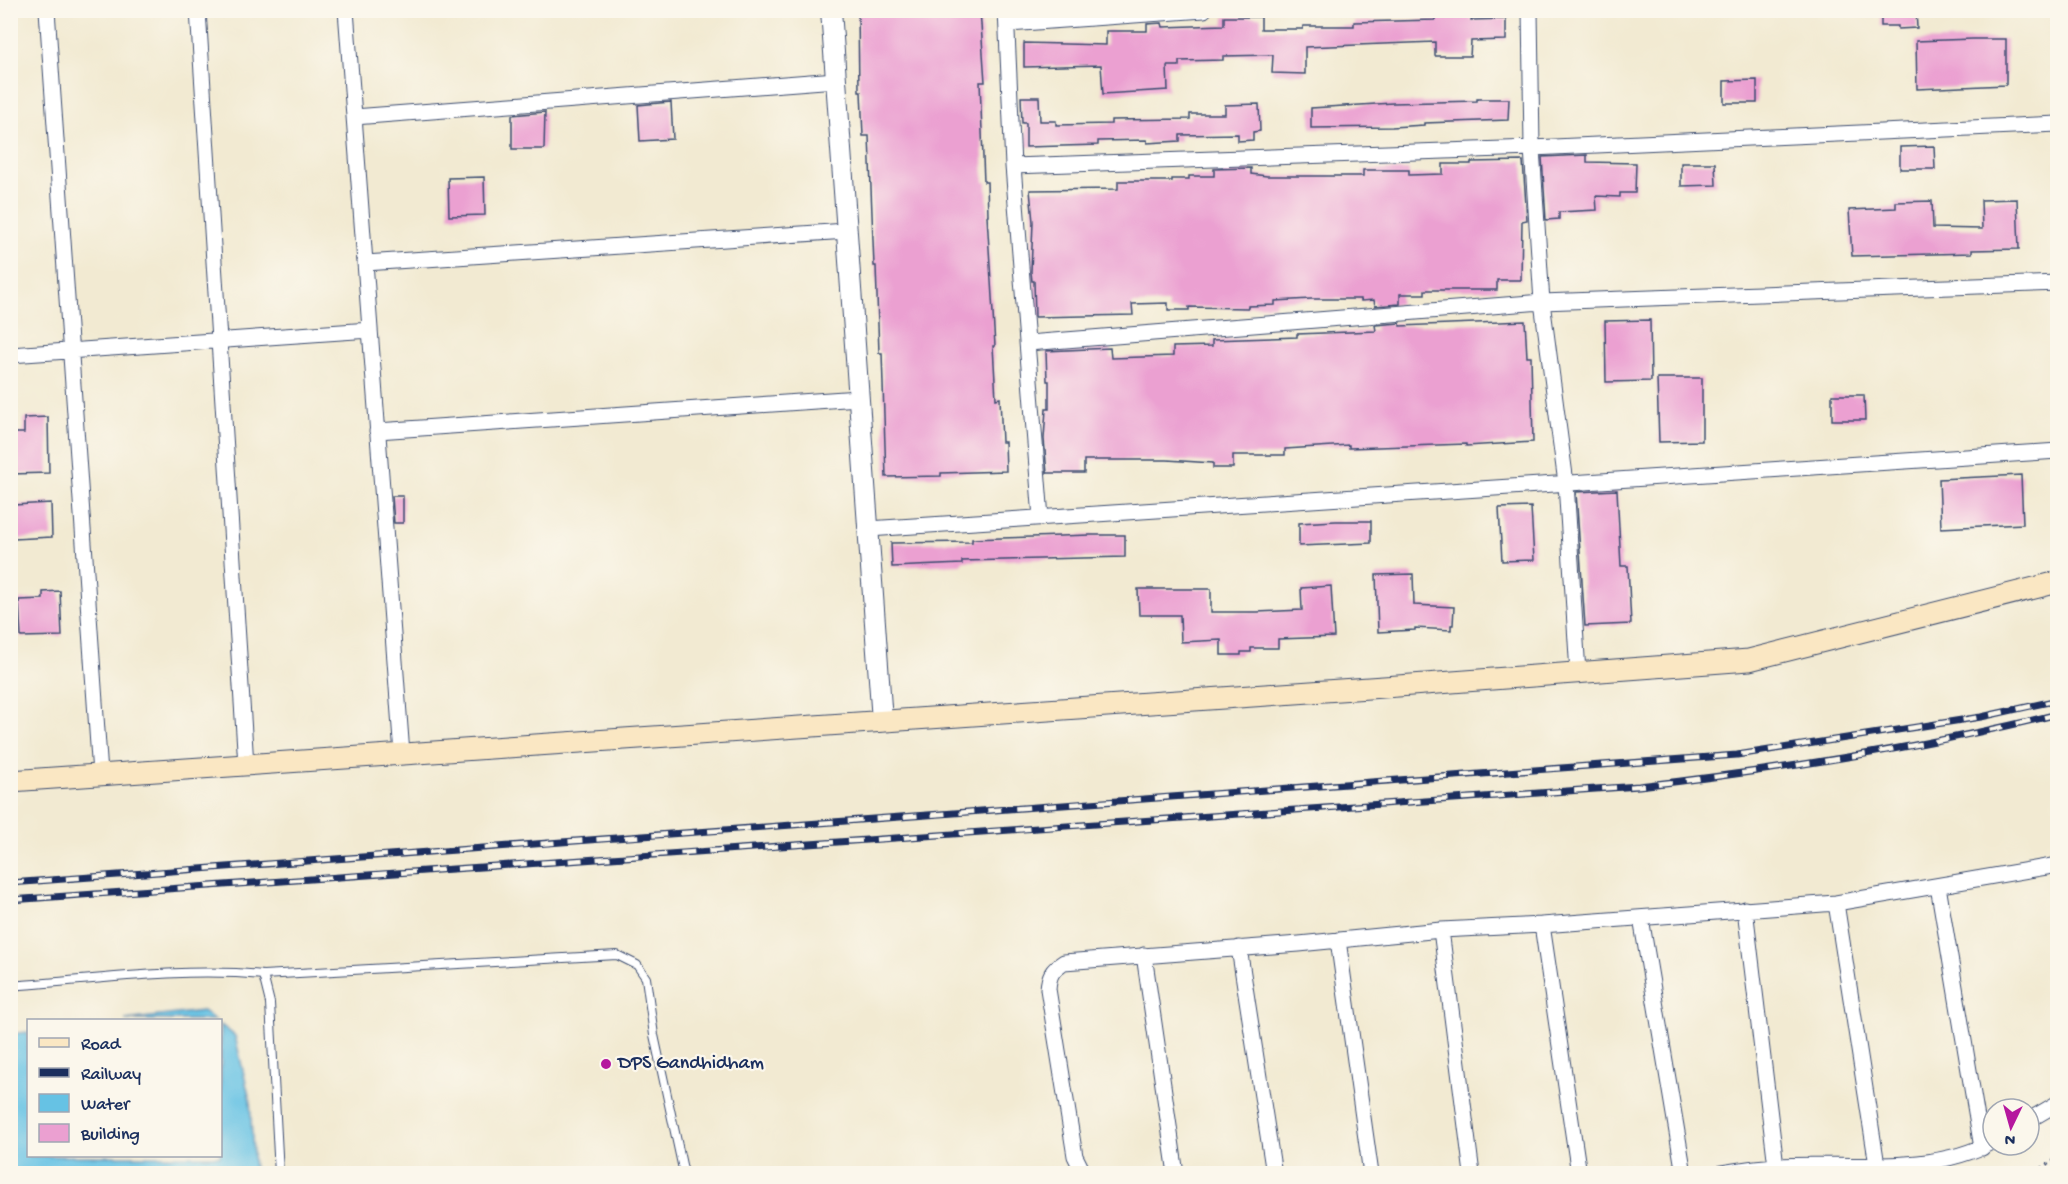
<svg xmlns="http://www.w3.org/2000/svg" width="2068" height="1184" viewBox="0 0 2068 1184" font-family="'Gochi Hand',sans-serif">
<rect width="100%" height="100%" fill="#fbf7ec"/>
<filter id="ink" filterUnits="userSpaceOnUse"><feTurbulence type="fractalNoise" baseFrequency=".0167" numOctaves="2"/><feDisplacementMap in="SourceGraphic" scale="12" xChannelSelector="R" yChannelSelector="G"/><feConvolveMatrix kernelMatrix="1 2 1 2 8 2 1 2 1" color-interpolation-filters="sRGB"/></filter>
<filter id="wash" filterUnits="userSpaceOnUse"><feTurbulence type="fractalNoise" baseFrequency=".008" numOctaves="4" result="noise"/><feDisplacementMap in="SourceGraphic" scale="24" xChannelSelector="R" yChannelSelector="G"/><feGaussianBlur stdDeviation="1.35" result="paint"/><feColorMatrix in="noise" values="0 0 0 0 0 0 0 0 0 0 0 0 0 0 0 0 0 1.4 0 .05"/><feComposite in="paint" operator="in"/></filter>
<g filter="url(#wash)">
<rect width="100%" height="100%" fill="#f2ead2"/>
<!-- water -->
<path fill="#66c2e4" stroke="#4078a1" stroke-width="1.5" d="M203,1011L215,1020H125Z
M221,1025L235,1036L250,1100L254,1173H11V1034L28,1032V1156H220Z"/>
<g id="blocks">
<!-- building -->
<path fill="#eba0d1" d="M858,10H980L985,82H980L984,182H987L988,216H987L995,346H993L996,399L1000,398L1002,442H1005L1006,471L941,473V476L886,477L882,353H879L876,266H874L869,136H863L861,92H859Z
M1881,10H1916L1917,28L1898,29V26H1881Z
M1435,15L1471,16V20L1506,19V40L1471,41L1470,56H1435V42L1305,47V74L1272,73L1273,55L1223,56V60L1179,61V66H1167L1168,90L1103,94L1101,65L1024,67V43L1106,45V31H1147V24L1162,23L1163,27L1224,25V17H1261V29H1303V26H1354V22L1435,20Z
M1973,39H2006V85L1917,89L1916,41Z
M1757,80V103H1724V81Z
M1021,97H1039L1040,121H1056V125L1111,124V120L1190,119V114H1225V105L1259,104L1260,131L1253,132V140L1238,141V134L1180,135V141L1147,143V140L1098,141V145L1026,147V123H1022Z
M1477,99H1509L1508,120L1424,123V125L1392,127L1311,128V108L1393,103L1477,101Z
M671,102L673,139L640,141L638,105Z
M545,112L544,149H512V115Z
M1934,146L1935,169H1900V147Z
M1587,155V162L1636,163L1635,193H1620V197L1596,196L1597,210L1559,212V219L1546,220L1542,157Z
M1523,161L1527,220L1522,221L1521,280H1497V290H1425V294H1400V304L1375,306L1374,300L1361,301V299H1311L1275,301V305L1248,306V308L1189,307V310H1168V303L1132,304L1133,315L1035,317L1034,281H1032L1031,272L1033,222L1030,190L1118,189V181H1172V179H1189V176H1214V169L1251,168V174L1267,176H1363V170H1409V175L1443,174V164H1471V162Z
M1681,163H1715L1716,185L1681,186Z
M484,177L485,215L449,216L448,178Z
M2017,199L2019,249L1972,250V253L1852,256L1849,210L1896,208V202L1932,201L1933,228L1982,229L1981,200Z
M1650,320L1651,381L1606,382L1605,321Z
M1525,321L1527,357H1531L1533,442L1466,446V444L1349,448V445L1285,449V455H1233V468H1213V463L1167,460H1084V473H1047L1044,439L1046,409H1049V381H1047L1046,351L1110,348L1111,358L1173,356V347L1212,346V340L1297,337V334L1376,331L1375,325L1400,323V326Z
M1657,378H1702V441L1659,442Z
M1832,395H1864L1865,420H1832Z
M48,417L49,473L10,474V433H24V418Z
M2021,475L2023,524L1941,528L1939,479Z
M1617,490L1621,566H1628L1631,624L1585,626L1576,492Z
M392,496H403V523H394Z
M51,503L52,537L14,539L13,505Z
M1531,507L1534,560L1502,561L1499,508Z
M1336,521H1371V543L1299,546V523Z
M1090,535H1125V557L962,561V564L892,567L891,543L972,542V539Z
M1413,574L1414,605L1454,607L1453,625H1451V630L1415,628V630L1378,632L1376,575Z
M1331,586L1334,637L1278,639V648H1251V652H1241V655H1221V640L1181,642L1180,615H1139L1138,589H1211V612H1257L1302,610L1301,588Z
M60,591L62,636L21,637L19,600L43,599V592Z"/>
</g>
</g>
<g filter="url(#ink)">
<use href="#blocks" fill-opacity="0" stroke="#3b4b6f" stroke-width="1.5"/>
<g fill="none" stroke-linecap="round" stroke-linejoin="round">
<!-- service casing -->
<g stroke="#3b4b6f" stroke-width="10">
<path id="service" d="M263,975L617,955L637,965L646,978L654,1035L684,1174
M10,986C93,980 181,967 263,975L270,1003L279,1174"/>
</g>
<!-- minor casing -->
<g stroke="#3b4b6f" stroke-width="17">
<path id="minor" d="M47,10L100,774
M198,10L246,765
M346,10L402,754
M1006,10L1013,166L1041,518
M1530,10L1532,148L1542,302L1566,483L1578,673
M1008,24L1204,10
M354,117L836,80
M1013,166L1532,148L2058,124
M365,263L847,231
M1028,343L1542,302L2058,283
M10,355L370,330
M377,431L859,398
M868,529L2058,451
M1938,886L1982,1148
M1836,903L1877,1165
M1745,909L1776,1166
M1641,918L1684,1174
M1542,925L1579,1174
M1441,930L1472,1174
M1338,940L1371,1174
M1239,948L1274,1174
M1144,955L1176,1174
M2029,1120L2058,1103
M1084,1174L1075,1156L1048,989C1049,975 1052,970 1064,962L1299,944L1441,930L1542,925L1836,903L2058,865
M1714,1174C1735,1171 1756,1167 1777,1166C1845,1162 1933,1176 1993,1141"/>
</g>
<!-- tertiary casing -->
<g stroke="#3b4b6f" stroke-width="22">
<path id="tertiary" d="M831,10L882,721"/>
</g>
<!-- secondary casing -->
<g stroke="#3b4b6f" stroke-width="23">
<path id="secondary" d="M10,781L1398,686L1749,660L2058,582"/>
</g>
<!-- path -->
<path stroke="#3b4b6f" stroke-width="3" stroke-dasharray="1.5 4.5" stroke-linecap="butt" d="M2032,1174L2058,1158"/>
<!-- service -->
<use href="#service" stroke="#fff" stroke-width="8"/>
<!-- minor -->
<use href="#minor" stroke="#fff" stroke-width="15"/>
<!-- tertiary -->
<use href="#tertiary" stroke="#fff" stroke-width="20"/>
<!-- secondary -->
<use href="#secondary" stroke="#fae7c3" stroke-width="21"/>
<!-- rail casing -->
<g stroke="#1b2f5e" stroke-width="7">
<path id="rail" d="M10,883L1737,755L1981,717L2058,700
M10,900L1639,786C1780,770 1920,748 2058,714"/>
</g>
<!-- rail -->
<use href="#rail" stroke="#fbf7ec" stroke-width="4.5" stroke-dasharray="14" stroke-linecap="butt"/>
</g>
</g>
<!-- markers -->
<circle fill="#b5179e" stroke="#fbf7ec" stroke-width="2" cx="606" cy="1064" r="6"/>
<g text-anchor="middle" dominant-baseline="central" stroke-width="4.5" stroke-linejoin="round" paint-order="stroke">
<!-- poi labels -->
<g font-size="20" fill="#1b2f5e" stroke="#fbf7ec" text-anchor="start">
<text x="618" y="1064">DPS Gandhidham</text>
</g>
</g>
<!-- margin -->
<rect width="2068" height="1184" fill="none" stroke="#fbf7ec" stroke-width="36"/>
<!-- legend -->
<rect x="27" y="1019" width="195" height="138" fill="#fbf7ec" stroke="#a1a7b3" stroke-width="1.5"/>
<rect x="39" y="1038" width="30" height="9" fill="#fae7c3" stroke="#a1a7b3" stroke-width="1.5"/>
<text x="81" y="1049" font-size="18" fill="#1b2f5e">Road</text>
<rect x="39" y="1068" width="30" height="9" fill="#1b2f5e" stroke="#a1a7b3" stroke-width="1.5"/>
<text x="81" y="1079" font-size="18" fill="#1b2f5e">Railway</text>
<rect x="39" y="1094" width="30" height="18" fill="#66c2e4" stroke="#a1a7b3" stroke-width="1.5"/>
<text x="81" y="1109" font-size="18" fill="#1b2f5e">Water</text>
<rect x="39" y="1124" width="30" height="18" fill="#eba0d1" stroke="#a1a7b3" stroke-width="1.5"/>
<text x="81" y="1139" font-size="18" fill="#1b2f5e">Building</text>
<!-- north arrow -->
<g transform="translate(2011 1127) rotate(185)"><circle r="28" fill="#fbf7ec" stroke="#a1a7b3" stroke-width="1.5"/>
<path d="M0-4.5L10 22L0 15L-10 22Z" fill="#b5179e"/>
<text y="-9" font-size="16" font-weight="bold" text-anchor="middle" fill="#1b2f5e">N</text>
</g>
</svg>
